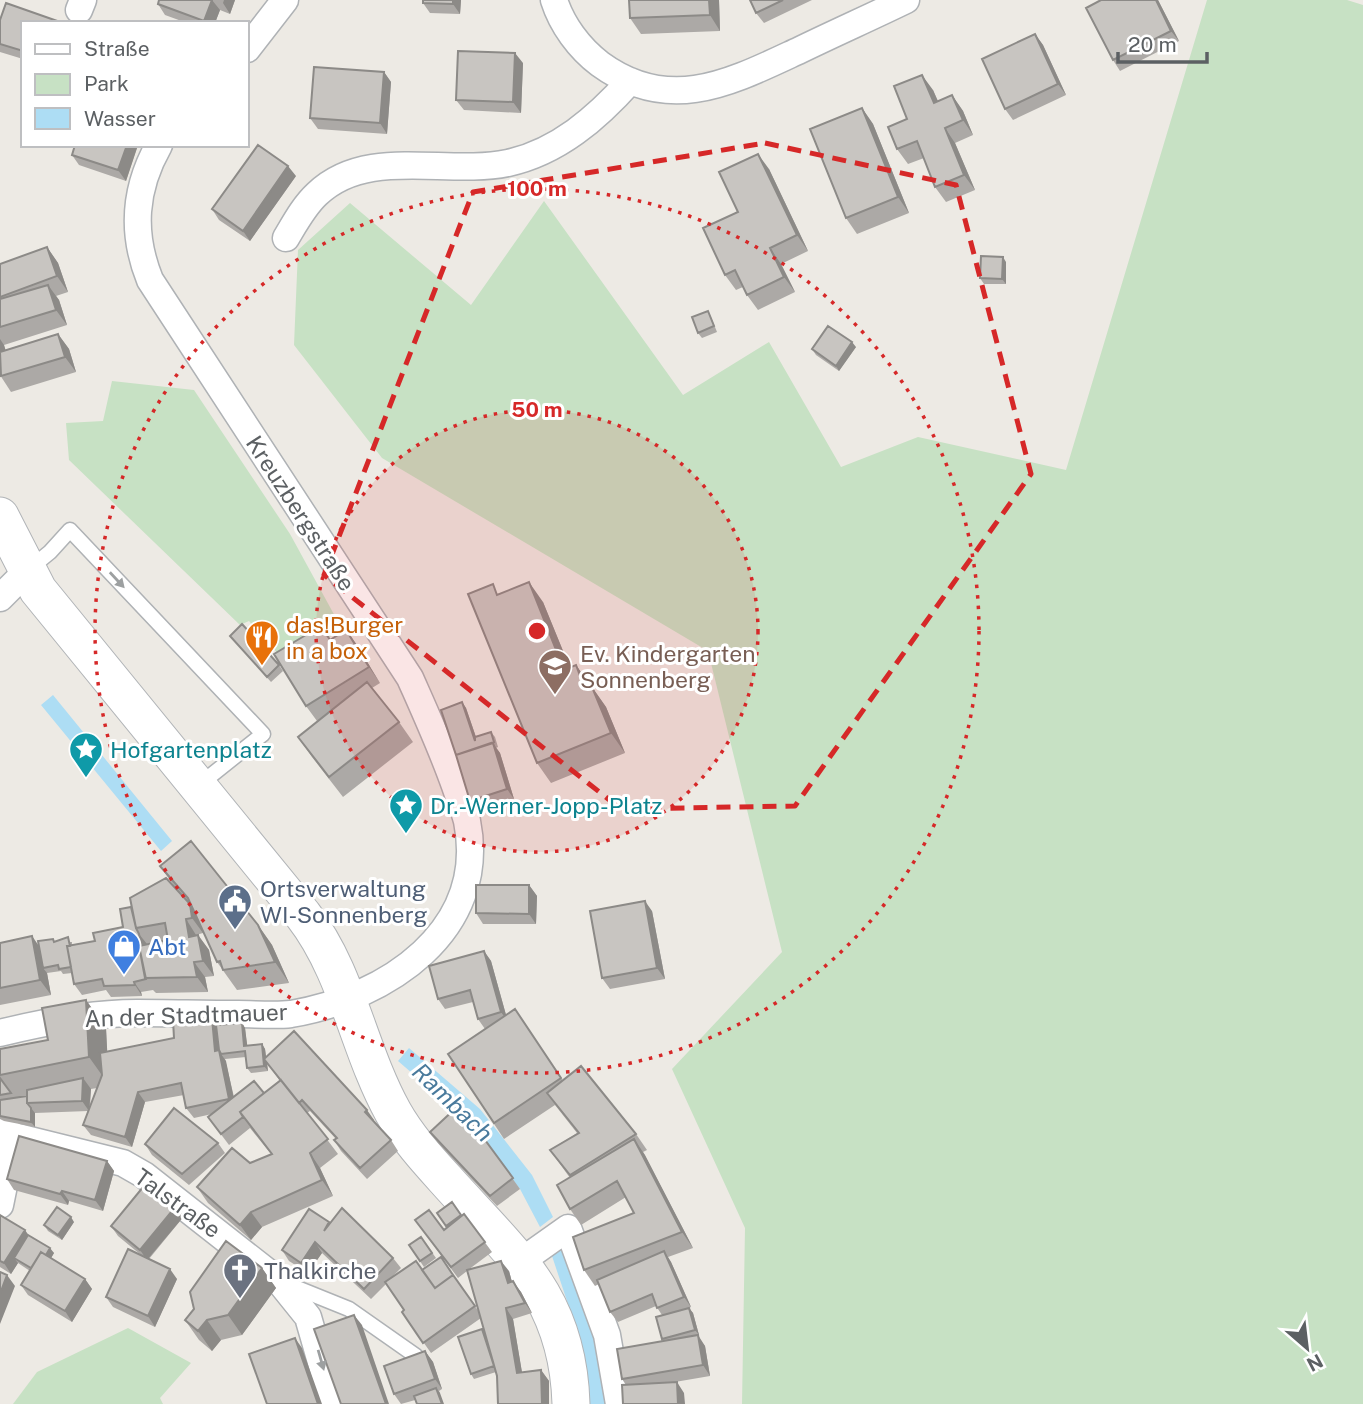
<svg xmlns="http://www.w3.org/2000/svg" width="1363" height="1404" viewBox="0 0 1363 1404" font-family="'Public Sans',sans-serif">
<rect width="100%" height="100%" fill="#edeae4"/>
<!-- green -->
<path fill="#c7e1c4" d="M1207,0H1347L1363,5V1404H742L745,1228L672,1069L782,952L708,651L382,458L294,345L298,250L350,203L471,305L544,201L683,395L769,342L841,467L918,437L1066,470Z
M112,381L194,390L290,534L342,629L287,664L249,621L240,625L69,460L66,423L103,421Z
M128,1328L191,1363L160,1398L163,1404H13L37,1372Z"/>
<!-- water -->
<path fill="#adddf4" d="M53,695L172,841L161,851L41,705Z
M409,1048L480,1109L532,1175L553,1217L540,1227L520,1189L464,1118L398,1061Z
M570,1245L595,1326L610,1404H587L578,1334L551,1253Z"/>
<g fill="none" stroke-linecap="round" stroke-linejoin="round">
<!-- service casing -->
<g stroke="#afb2b5" stroke-width="17">
<path id="service" d="M28,570L50,552L70,530L263,734L199,785
M287,1284L349,1309L416,1356"/>
</g>
<!-- minor casing -->
<g stroke="#afb2b5" stroke-width="29">
<path id="minor" d="M554,0C562,25 579,48 600,64C670,115 731,82 800,50C835,33 871,17 906,0
M79,10L83,0
M247,49L285,0
M286,238C295,223 304,206 317,194C367,146 446,176 508,163C558,152 597,118 630,81
M0,598L27,571
M0,1033C44,1022 91,1013 137,1013C170,1013 204,1014 238,1014C255,1014 274,1016 291,1014C386,998 489,931 467,821C464,809 459,798 455,786C442,749 426,714 410,678L150,280C131,233 134,189 159,145
M0,1127L14,1136L123,1163L144,1175L279,1281L308,1317L333,1404
M0,1205L14,1136
M520,1262L568,1228L607,1335L619,1404"/>
</g>
<!-- secondary casing -->
<g stroke="#b1b4b7" stroke-width="39">
<path id="secondary" d="M0,516L38,590L303,915C348,973 358,1049 393,1112C407,1137 426,1158 445,1179C512,1254 568,1296 571,1404"/>
</g>
<!-- service -->
<use href="#service" stroke="#fff" stroke-width="14"/>
<!-- minor -->
<use href="#minor" stroke="#fff" stroke-width="26"/>
<!-- secondary -->
<use href="#secondary" stroke="#fff" stroke-width="37"/>
</g>
<!-- wall -->
<path fill="#aca9a6" fill-rule="evenodd" d="M159,0H235L230,14L220,10L215,23H187L165,15L158,4Z
M423,0H461L460,14L430,13L423,3Z
M629,0H719L720,31L641,34L630,18Z
M750,0H812L764,23L756,13Z
M1158,0L1179,41L1120,71L1113,60Z
M0,20L23,23V59L0,52Z
M1035,34L1043,45L1066,95L1013,120L1005,109Z
M523,63L521,113L464,110L456,100Z
M384,72L391,82L387,134L318,129L310,118Z
M933,90L938,101L952,95L963,111L973,135L955,143L975,190L946,202L935,187L924,158L908,164L897,149Z
M862,108L873,124L909,213L857,234L846,218Z
M75,145H138L126,181L79,165L72,155Z
M769,169L808,251L781,264L795,292L758,310L747,295L743,287L736,290L725,275L738,212Z
M296,176L250,241L219,220L212,209Z
M47,247L58,263L68,292L56,296L59,300L67,325L4,345L5,350L58,334L69,349L76,372L11,392L0,375V264Z
M1006,262V284H984L980,278Z
M708,311L711,317L717,332L702,338L698,333Z
M856,347L839,371L816,355L812,349Z
M500,594L543,602L570,668L576,665L591,687H592L606,707L625,753L551,783L537,763Z
M321,626L331,640L346,630L380,683L372,688L399,722L413,742L343,797L312,757L298,737L323,718L317,721L306,706Z
M230,636L279,665L283,671L271,682Z
M462,702L466,708L476,737L491,732L495,737L498,747L496,748L500,753L514,799L478,811L470,801Z
M160,866L258,925L272,945L289,983L237,990L217,962L203,930V933L196,935H198L209,950L214,976L205,977L208,992L156,993L153,990L141,992L142,996L111,997L106,990L82,995L74,984L72,973L63,974L61,971L47,973L51,995L0,1005V943L32,936L39,947L53,939L55,942H72V945L95,941L123,927L190,904L174,886Z
M529,885L537,896L536,924H483L476,913Z
M652,911L665,979L610,989L602,978Z
M484,951L491,961L506,1015L515,1009L563,1081L636,1134L647,1150L643,1152L693,1248L668,1257L671,1262L691,1307L689,1308L693,1313L699,1335L696,1336L705,1346L710,1376L669,1383L684,1393L626,1385L622,1379L663,1341L662,1339V1315L656,1306L618,1322L610,1312L599,1284L595,1286L584,1270L634,1213L626,1197L581,1225L570,1209V1178L550,1150L577,1133L555,1105L504,1139L448,1054L485,1029L478,1019L473,1002L445,1009L438,999Z
M86,1000L106,1028L107,1052L174,1038L217,1025L242,1023L245,1028L247,1046L262,1044L265,1049L266,1057L374,1120L373,1121L391,1140L398,1151L367,1179L341,1151L334,1140L336,1139L310,1111L307,1113L338,1154L320,1168L333,1196L262,1227L251,1240L208,1203L197,1187L271,1154L250,1128L229,1145L208,1117L212,1114L194,1118L186,1108L184,1095L145,1102L132,1147L91,1135L83,1125L88,1111L35,1113V1127L4,1121L0,1119V1049L48,1040ZM246,1057L247,1068L251,1073L268,1071L267,1063L280,1081L264,1093L234,1097L225,1059ZM97,1088L90,1108L91,1089Z
M471,1121L520,1189L497,1206L438,1143L430,1132Z
M218,1143L225,1153L189,1185L152,1155L145,1144Z
M107,1161L114,1171L103,1211L69,1201L68,1205L14,1190L7,1179Z
M452,1202L462,1216L464,1214L492,1252L468,1270L509,1271L512,1282L521,1292L532,1313L513,1319L522,1373L541,1370L549,1381V1404H498L497,1376L496,1372L474,1379L471,1374L485,1334L481,1318L431,1353L402,1312L404,1310L386,1284L371,1299L322,1253L308,1273L289,1261L282,1250L330,1224L393,1258L401,1268L392,1277L422,1270L441,1257L479,1312L467,1271L458,1278L415,1220L444,1230L447,1227L437,1213Z
M177,1205L185,1215L149,1259L177,1279L155,1327L113,1307L106,1297L141,1255L118,1236L111,1226Z
M0,1215L54,1253L51,1258L85,1279L92,1289L72,1322L28,1295L21,1285L30,1271L18,1263L11,1274L0,1267Z
M74,1222L62,1240L48,1231L44,1225Z
M421,1237L436,1258L424,1267L409,1245Z
M262,1268L276,1288L242,1335L221,1340L212,1351L199,1340L185,1320Z
M425,1351L433,1362L442,1389L439,1391L440,1393L401,1404L394,1394Z"/>
<!-- shaded-wall -->
<path fill="#8c8a87" d="M212,0L220,10L215,23H205L204,21Z
M224,0H235L230,14L223,3Z
M453,0H461L460,14L453,4Z
M709,0H719L720,31L710,15Z
M1156,0H1158L1179,41L1171,31Z
M1035,34L1043,45L1066,95L1058,84Z
M515,53L523,63L521,113L513,102Z
M384,72L391,82L387,134L380,123Z
M922,75L933,90L945,118L934,103Z
M952,95L963,111L973,135L963,120Z
M862,108L873,124L909,213L898,197Z
M945,128L955,143L975,190L964,175Z
M127,145H138L126,181L118,170Z
M758,154L769,169L808,251L797,235Z
M288,166L296,176L250,241L243,231Z
M47,247L58,263L68,292L57,276Z
M770,248L781,264L795,292L784,277Z
M1003,257L1006,262V284L1002,279Z
M48,285L59,300L67,325L56,310Z
M58,334L69,349L76,372L65,357Z
M0,339L4,345L11,367L0,352Z
M852,342L856,347L839,371L836,366Z
M529,582L543,602L579,690L564,670Z
M346,630L357,645L380,683L369,667Z
M576,665L590,685L599,709L585,689Z
M592,687L606,707L625,753L611,733Z
M462,702L466,708L479,746L475,741Z
M493,743L500,753L514,799L507,789Z
M529,885L537,896L536,924L529,914Z
M645,901L652,911L665,979L657,968Z
M190,904L201,919L203,933L192,918Z
M186,919L196,935L189,937Z
M258,925L272,945L289,983L275,962Z
M139,934L147,944L148,978Z
M198,935L209,950L214,976L203,961Z
M32,936L43,952V968L47,973L51,995L40,980Z
M484,951L491,961L508,1022L501,1012Z
M194,962L205,977L208,992L197,977Z
M134,982L141,992L142,996L135,985Z
M86,1000L106,1028L109,1085L89,1057Z
M212,1018L219,1028L221,1054L226,1061L236,1109L229,1099L215,1051Z
M242,1023L245,1028L248,1051L244,1046Z
M262,1044L265,1049L268,1071L264,1066Z
M83,1078L91,1089L89,1111L82,1101Z
M138,1092L145,1102L132,1147L125,1137Z
M31,1108L35,1113V1127L31,1122Z
M367,1110L374,1120L372,1123L365,1112Z
M634,1139L645,1155L693,1248L682,1232Z
M310,1153L320,1168L333,1196L322,1180Z
M107,1161L114,1171L103,1211L95,1200Z
M62,1191L69,1201L68,1205L60,1194Z
M177,1205L185,1215L147,1260L140,1250Z
M251,1212L262,1227L251,1240L240,1225Z
M71,1217L74,1222L62,1240L58,1235Z
M25,1230L32,1240L14,1258L18,1263L11,1274L4,1263Z
M315,1242L322,1253L308,1273L301,1263Z
M50,1248L54,1253L40,1277L36,1271Z
M664,1251L671,1262L691,1307L684,1297Z
M501,1261L509,1271L515,1293L508,1283Z
M262,1268L276,1288L242,1335L228,1315Z
M170,1269L177,1279L155,1327L148,1316Z
M7,1275L15,1286L0,1324V1294Z
M85,1279L92,1289L72,1322L65,1311Z
M513,1281L521,1292L532,1313L525,1303Z
M506,1308L513,1319L524,1384L517,1373Z
M689,1308L693,1313L699,1335L695,1330Z
M354,1315L362,1325L389,1404H386Z
M207,1320L221,1340L212,1351L198,1331Z
M698,1335L705,1346L710,1376L703,1365Z
M295,1338L302,1348L322,1404H318Z
M425,1351L433,1362L442,1389L435,1379Z
M541,1370L549,1381V1404H542Z
M677,1382L684,1393L685,1404H678Z
M436,1388L440,1393L444,1404H442Z"/>
<!-- building -->
<path fill="#c8c5c1" stroke="#8c8a87" stroke-width="2" d="M159,0H212L204,21L158,4Z
M423,0H453V4L423,3Z
M629,0H709L710,15L630,18Z
M750,0H783L756,13Z
M1101,0H1156L1171,31L1113,60L1086,8Z
M6,3L63,23H23V51L0,44V20Z
M1035,34L1058,84L1005,109L982,59Z
M458,51L515,53L513,102L456,100Z
M314,67L384,72L380,123L310,118Z
M922,75L934,103L952,95L963,120L945,128L964,175L935,187L917,141L897,149L888,127L907,119L894,86Z
M862,108L898,197L846,218L810,129Z
M75,145H127L118,170L72,155Z
M258,145L288,166L243,231L212,209Z
M758,154L797,235L770,248L784,277L747,295L735,270L725,275L703,228L738,212L719,172Z
M47,247L57,276L0,297V264Z
M981,256L1003,257L1002,279L980,278Z
M48,285L56,310L0,327V299Z
M708,311L714,326L698,333L692,317Z
M828,326L852,342L836,366L812,349Z
M58,334L65,357L1,376L0,352Z
M529,582L564,670L576,665L585,689L592,687L611,733L537,763L468,594L493,584L497,595Z
M242,624L279,665L267,677L230,636Z
M321,626L330,640L346,630L369,667L306,706L274,654Z
M367,682L399,722L329,777L298,737Z
M462,702L475,741V737L491,732L494,742L456,755L441,710Z
M493,743L507,789L470,801L456,755Z
M191,841L258,925L275,962L223,970L220,961L217,962L188,898L160,866Z
M166,878L190,904L192,918L186,919L189,937L198,935L203,961L194,962L197,977L145,978L139,946L168,940L165,923L136,928L130,898Z
M476,885H529V914L476,913Z
M645,901L657,968L602,978L590,911Z
M131,907L136,928L139,934L141,945L139,946L146,979L134,982L135,985L104,986L102,979L74,984L67,946L95,941L93,933L123,927L120,909Z
M32,936L40,980L0,988V943Z
M68,937L70,946H67L71,967L59,969L58,965L43,968L38,941L53,939L54,942Z
M484,951L501,1012L478,1019L470,990L438,999L429,966Z
M86,1000L89,1057L0,1075V1049L48,1040L42,1008Z
M515,1009L561,1078L494,1123L448,1054Z
M212,1018L215,1051L219,1050L229,1099L186,1108L181,1083L138,1092L125,1137L83,1125L102,1075L100,1053L174,1038L173,1020Z
M242,1023L244,1046L262,1044L264,1066L247,1068L245,1051L221,1054L219,1050L216,1025Z
M294,1031L367,1110L365,1112L391,1140L360,1168L334,1140L337,1138L302,1100L299,1103L264,1059Z
M581,1066L636,1134L570,1175L550,1150L579,1133L547,1093Z
M0,1078L11,1093L0,1095Z
M83,1078L82,1101L27,1103V1090Z
M281,1080L328,1139L310,1153L322,1180L251,1212L240,1225L197,1187L232,1148L250,1163L272,1154L240,1112Z
M254,1081L264,1093L240,1112L243,1117L221,1134L208,1117Z
M27,1096V1103L31,1108V1122L0,1116V1100Z
M457,1107L471,1121L513,1178L490,1196L430,1132Z
M174,1108L218,1143L182,1174L145,1144Z
M19,1136L107,1161L95,1200L62,1191L60,1194L7,1179Z
M634,1139L682,1232L584,1270L573,1237L634,1213L617,1181L570,1209L557,1185Z
M148,1181L177,1205L140,1250L111,1226Z
M452,1202L461,1215L446,1226L437,1213Z
M57,1207L71,1217L58,1235L44,1225Z
M342,1208L393,1258L364,1289L315,1242L301,1263L282,1250L309,1209L329,1222L324,1231Z
M429,1210L444,1230L464,1214L485,1242L451,1267L415,1220Z
M0,1215L25,1230L4,1263L0,1261Z
M28,1235L50,1248L46,1255L41,1252L31,1268L14,1258Z
M421,1237L432,1253L420,1261L409,1245Z
M226,1241L262,1268L228,1315L207,1320L198,1331L185,1320L194,1309L190,1292Z
M128,1249L170,1269L148,1316L106,1297Z
M664,1251L684,1297L657,1308L652,1294L610,1312L597,1280Z
M41,1252L85,1279L65,1311L21,1285Z
M441,1257L453,1275L435,1288L422,1270Z
M416,1261L435,1288L453,1275L475,1306L423,1343L402,1312L404,1310L385,1282Z
M501,1261L508,1283L513,1281L525,1303L506,1308L517,1373L541,1370L542,1404H498L497,1376L467,1270Z
M0,1272L7,1275L0,1294Z
M689,1308L695,1330L662,1339L656,1317Z
M354,1315L386,1404H341L314,1329Z
M482,1329L494,1366L471,1374L458,1337Z
M698,1335L703,1365L622,1379L617,1349Z
M295,1338L318,1404H267L249,1354Z
M425,1351L435,1379L394,1394L384,1366Z
M677,1382L678,1404H623L622,1385Z
M436,1388L442,1404H417L414,1396Z"/>
<!-- one-way arrows -->
<defs><path id="oneway-solid" d="M-6-.8H1V-3.2L6.5 0L1 3.2V.8H-6Z" transform="scale(1.75)"/></defs>
<g fill="#9da0a1">
<use href="#oneway-solid" transform="translate(117 580) rotate(47)"/>
<use href="#oneway-solid" transform="translate(321 1360) rotate(74)"/>
</g>
<!-- marked area -->
<path fill="none" stroke="#d62828" stroke-width="5" stroke-dasharray="14 9" stroke-linejoin="round" d="M765,143L956,185L1031,474L795,806L621,809L324,575L473,192Z"/>
<!-- distance rings -->
<circle cx="537" cy="631" r="221" fill="#d62828" fill-opacity=".12"/>
<g fill="none" stroke="#d62828" stroke-width="3.5" stroke-dasharray="3.5 7">
<circle cx="537" cy="631" r="221"/>
<circle cx="537" cy="631" r="442"/>
</g>
<!-- icons -->
<defs>
<g id="restaurant-pin" transform="scale(1.75)"><path d="M0 17L-7.5 6A9.5 9.5 0 1 1 7.5 6Z" fill="#e8710a" stroke="#fff"/><path d="M-5-6h1v4h1v-4h1v4h1v-4h1v5L-1.5 .5V6h-2V.5L-5-1ZM5-6V6H3V1.5H1.5Q1.5-4 5-6Z" fill="#fff"/></g>
<g id="school-pin" transform="scale(1.75)"><path d="M0 17L-7.5 6A9.5 9.5 0 1 1 7.5 6Z" fill="#8d6e63" stroke="#fff"/><path d="M0-5L7-2L0 1L-7-2ZM-4 1L0 2.5L4 1V4Q0 6-4 4Z" fill="#fff"/></g>
<g id="sight-pin" transform="scale(1.75)"><path d="M0 17L-7.5 6A9.5 9.5 0 1 1 7.5 6Z" fill="#0f9aa8" stroke="#fff"/><path d="M0-6L1.8-2.2L6-1.7L2.9 1.2L3.7 5.4L0 3.3L-3.7 5.4L-2.9 1.2L-6-1.7L-1.8-2.2Z" fill="#fff"/></g>
<g id="civic-pin" transform="scale(1.75)"><path d="M0 17L-7.5 6A9.5 9.5 0 1 1 7.5 6Z" fill="#5c6f8a" stroke="#fff"/><path d="M-.6-6.5H3V-4.5H.6V-3L4-1V1h2V6H-6V1h2V-1L-.6-3ZM-1.2 2.5V6h2.4V2.5Z" fill="#fff"/></g>
<g id="shop-pin" transform="scale(1.75)"><path d="M0 17L-7.5 6A9.5 9.5 0 1 1 7.5 6Z" fill="#3f7fe0" stroke="#fff"/><path d="M-5-2.5h2.3a2.7 3.5 0 0 1 5.4 0H5L5.5 6h-11ZM-1.5-2.5h3a1.5 2.3 0 0 0-3 0Z" fill="#fff"/></g>
<g id="church-pin" transform="scale(1.75)"><path d="M0 17L-7.5 6A9.5 9.5 0 1 1 7.5 6Z" fill="#6b7280" stroke="#fff"/><path d="M-1.2-6h2.4v3.5h3.3v2.4h-3.3V6h-2.4V-.1h-3.3v-2.4h3.3Z" fill="#fff"/></g>
</defs>
<g fill-rule="evenodd">
<use href="#restaurant-pin" x="262" y="637"/>
<use href="#school-pin" x="555" y="666"/>
<use href="#sight-pin" x="86" y="749"/>
<use href="#sight-pin" x="406" y="805"/>
<use href="#civic-pin" x="235" y="901"/>
<use href="#shop-pin" x="124" y="946"/>
<use href="#church-pin" x="240" y="1270"/>
</g>
<g text-anchor="middle" dominant-baseline="central" stroke-width="6" stroke-linejoin="round" paint-order="stroke">
<!-- street labels -->
<g font-size="23" fill="#5c6063" stroke="#fff">
<text transform="translate(301 513) rotate(57)">Kreuzbergstraße</text>
<text transform="translate(186 1015) rotate(-2)">An der Stadtmauer</text>
<text transform="translate(178 1203) rotate(36)">Talstraße</text>
</g>
<!-- food labels -->
<g font-size="23" fill="#c56008" stroke="#fff" text-anchor="start">
<text x="286" y="624">das!Burger<tspan x="286" dy="26">in a box</tspan></text>
</g>
<!-- education labels -->
<g font-size="23" fill="#785e54" stroke="#fff" text-anchor="start">
<text x="580" y="653">Ev. Kindergarten<tspan x="580" dy="26">Sonnenberg</tspan></text>
</g>
<!-- culture labels -->
<g font-size="23" fill="#0d838f" stroke="#fff" text-anchor="start">
<text x="110" y="749">Hofgartenplatz</text>
<text x="430" y="805">Dr.-Werner-Jopp-Platz</text>
</g>
<!-- service labels -->
<g font-size="23" fill="#4e5e75" stroke="#fff" text-anchor="start">
<text x="260" y="888">Ortsverwaltung<tspan x="260" dy="26">WI-Sonnenberg</tspan></text>
</g>
<!-- shop labels -->
<g font-size="23" fill="#366cbe" stroke="#fff" text-anchor="start">
<text x="148" y="946">Abt</text>
</g>
<!-- worship labels -->
<g font-size="23" fill="#5b616d" stroke="#fff" text-anchor="start">
<text x="264" y="1270">Thalkirche</text>
</g>
<!-- water labels -->
<g font-size="24" font-style="italic" fill="#497a9c" stroke="#fff">
<text transform="translate(453 1102) rotate(44)">Rambach</text>
</g>
</g>
<circle cx="537" cy="631" r="10" fill="#d62828" stroke="#fff" stroke-width="3.5"/>
<g font-size="21" text-anchor="middle" font-weight="bold" fill="#d62828" stroke="#fff" stroke-width="6" stroke-linejoin="round" paint-order="stroke">
<text x="537" y="196">100 m</text>
<text x="537" y="417">50 m</text>
</g>
<!-- legend -->
<rect x="21" y="21" width="228" height="126" fill="#ffffff" stroke="#bebfc1" stroke-width="2"/>
<rect x="35" y="44" width="35" height="10" fill="#ffffff" stroke="#bebfc1" stroke-width="2"/>
<text x="84" y="56" font-size="21" fill="#5c6063">Straße</text>
<rect x="35" y="74" width="35" height="21" fill="#c7e1c4" stroke="#bebfc1" stroke-width="2"/>
<text x="84" y="91" font-size="21" fill="#5c6063">Park</text>
<rect x="35" y="108" width="35" height="21" fill="#adddf4" stroke="#bebfc1" stroke-width="2"/>
<text x="84" y="126" font-size="21" fill="#5c6063">Wasser</text>
<!-- north arrow -->
<g transform="translate(1307 1348) rotate(152)" stroke="#ffffff" stroke-width="5" paint-order="stroke">
<path d="M0-5L12 26L0 18L-12 26Z" fill="#5c6063"/>
<text y="-10" font-size="19" font-weight="bold" text-anchor="middle" fill="#5c6063">N</text>
</g>
<!-- scale -->
<path d="M1118 52v10h89v-10" fill="none" stroke="#5c6063" stroke-width="3.5"/>
<text x="1128" y="52" font-size="21" fill="#5c6063" stroke="#ffffff" stroke-width="5" paint-order="stroke">20 m</text>
</svg>
